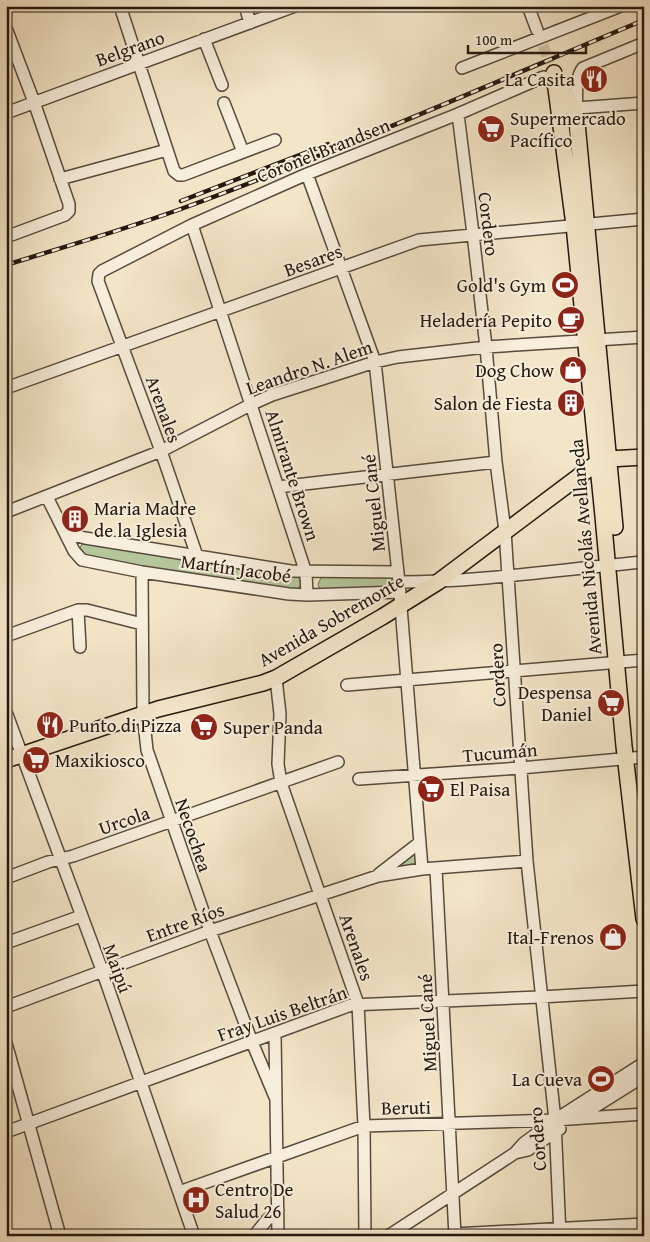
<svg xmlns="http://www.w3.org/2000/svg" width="650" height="1242" viewBox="0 0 650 1242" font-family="'Gentium Book Plus',serif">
<rect width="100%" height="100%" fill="#f3e5c7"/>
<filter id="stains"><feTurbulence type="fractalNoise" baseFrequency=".004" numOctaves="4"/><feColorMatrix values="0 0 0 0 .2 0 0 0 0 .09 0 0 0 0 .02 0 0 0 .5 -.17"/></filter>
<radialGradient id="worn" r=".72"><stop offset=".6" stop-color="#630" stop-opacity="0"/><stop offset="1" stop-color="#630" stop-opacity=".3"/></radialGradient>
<!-- green -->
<path fill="#b5c69a" stroke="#6c6f54" d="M83,542L296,576L299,578L301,584L297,590L84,558L79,550Z
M322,576H389L393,583L391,588L320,590L318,584Z
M416,852L418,867L397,871L393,866Z"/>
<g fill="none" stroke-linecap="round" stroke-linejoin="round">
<!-- minor-tunnel -->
<path stroke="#d4c6ab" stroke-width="11" stroke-dasharray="11 5.5" stroke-linecap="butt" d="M537,30L550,63"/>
<!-- minor casing -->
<g stroke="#584b3d" stroke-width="14">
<path id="minor" d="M120,6L174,171L179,175H183L275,140
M245,6L250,23
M528,6L537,30
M6,28L34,102L69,204V211L65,215L6,237
M204,39L222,85
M462,68L621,6
M224,103L243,152
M577,108L644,103
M6,113L295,6
M458,114L473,234L486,347L496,462L505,531L527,861L555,1120L560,1236
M577,114C577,100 574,79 583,68L644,43
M307,174L375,362L399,582L422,869
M60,179L167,150
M192,225L306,573L307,595
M6,388L419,240L644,219
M278,487L496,462
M47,497L74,551L82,560L142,572L289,594L307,595L400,592
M6,512L161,451L252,404L272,395L375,362L398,357L486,347L644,337
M66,533L85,538L291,571L398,572
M197,556L161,451L98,281L99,274L102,271L192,225L307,174L458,114L541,78L544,77L550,80L555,89
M142,572L143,713L147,750L210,931L252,1042L275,1097
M399,582C481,582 562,569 644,562
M78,610L80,647
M6,636L78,610H87L142,624
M276,678L280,714L278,764L281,783L358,1004L364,1126L365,1236
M347,685L644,660
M6,712L102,970L194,1236
M359,779L520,768L644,757
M436,869L455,1236
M379,874L419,843
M6,878L48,862L73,856L338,762
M6,943L81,916
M6,1007L210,931L378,876L422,869L527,861
M275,1034L278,1236
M6,1043L60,1236
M577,1118L644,1076
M6,1132L351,1005L540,997L644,991
M515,1153L528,1150L560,1129
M179,1192L364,1126L555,1120L644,1114
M454,1234L644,1224
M254,1236L266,1221L278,1210
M388,1236L515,1153L524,1143L555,1120L644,1063"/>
</g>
<!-- major casing -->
<g stroke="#24180f" stroke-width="18">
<path id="major" d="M554,73L574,225L603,516L624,746L644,919
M561,85L574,110L577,123L615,527
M6,760L158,709L263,683L276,678L382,617L438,582L598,462L609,459L644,457"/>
</g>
<!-- minor -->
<use href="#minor" stroke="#f7eedb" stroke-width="11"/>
<!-- major -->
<use href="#major" stroke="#f3e5c7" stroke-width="15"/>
<!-- rail casing -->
<g stroke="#24180f" stroke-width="4.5">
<path id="rail" d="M181,201L328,144
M6,265C67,246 130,228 189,206C343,149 493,83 644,20"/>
</g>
<!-- rail -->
<use href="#rail" stroke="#f7eedb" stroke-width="2.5" stroke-dasharray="8" stroke-linecap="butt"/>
</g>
<!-- icons -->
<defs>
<g id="restaurant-disc" transform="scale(1.4375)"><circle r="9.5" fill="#8f2418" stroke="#f7eedb"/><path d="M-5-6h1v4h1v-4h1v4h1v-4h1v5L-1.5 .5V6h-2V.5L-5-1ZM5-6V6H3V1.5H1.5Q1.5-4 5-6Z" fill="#fff"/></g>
<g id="supermarket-disc" transform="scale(1.4375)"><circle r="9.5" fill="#8f2418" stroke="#f7eedb"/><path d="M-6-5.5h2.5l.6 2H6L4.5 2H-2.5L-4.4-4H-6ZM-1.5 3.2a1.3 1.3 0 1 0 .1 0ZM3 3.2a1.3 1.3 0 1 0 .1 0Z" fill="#fff"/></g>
<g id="stadium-disc" transform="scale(1.4375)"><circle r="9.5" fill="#8f2418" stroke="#f7eedb"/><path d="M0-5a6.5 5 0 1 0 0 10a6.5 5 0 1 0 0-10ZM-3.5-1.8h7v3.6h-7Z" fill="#fff"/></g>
<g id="cafe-disc" transform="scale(1.4375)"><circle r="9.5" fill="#8f2418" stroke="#f7eedb"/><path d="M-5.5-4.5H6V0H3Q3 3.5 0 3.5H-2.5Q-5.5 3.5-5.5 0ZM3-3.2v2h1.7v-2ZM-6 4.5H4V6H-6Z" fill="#fff"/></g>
<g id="shop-disc" transform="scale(1.4375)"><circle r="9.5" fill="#8f2418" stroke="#f7eedb"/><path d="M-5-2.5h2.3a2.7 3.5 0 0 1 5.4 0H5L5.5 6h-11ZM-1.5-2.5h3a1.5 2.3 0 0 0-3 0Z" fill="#fff"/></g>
<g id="building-disc" transform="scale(1.4375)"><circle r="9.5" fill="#8f2418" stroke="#f7eedb"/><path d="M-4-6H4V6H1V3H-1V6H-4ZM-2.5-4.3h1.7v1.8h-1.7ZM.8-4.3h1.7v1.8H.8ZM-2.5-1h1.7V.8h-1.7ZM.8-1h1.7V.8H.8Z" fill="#fff"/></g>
<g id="hospital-disc" transform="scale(1.4375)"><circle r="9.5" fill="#8f2418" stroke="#f7eedb"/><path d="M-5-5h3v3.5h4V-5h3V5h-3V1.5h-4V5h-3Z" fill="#fff"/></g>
</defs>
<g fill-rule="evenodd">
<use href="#restaurant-disc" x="594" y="79"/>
<use href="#supermarket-disc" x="491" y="129"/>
<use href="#stadium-disc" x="565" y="285"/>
<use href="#cafe-disc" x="571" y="320"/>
<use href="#shop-disc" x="573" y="370"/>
<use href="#building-disc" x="571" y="403"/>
<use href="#building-disc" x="75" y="519"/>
<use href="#supermarket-disc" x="611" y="703"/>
<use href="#restaurant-disc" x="50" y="725"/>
<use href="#supermarket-disc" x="204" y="727"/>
<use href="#supermarket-disc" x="36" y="760"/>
<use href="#supermarket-disc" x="431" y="789"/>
<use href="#shop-disc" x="613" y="937"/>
<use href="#stadium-disc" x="601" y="1079"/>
<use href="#hospital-disc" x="196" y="1200"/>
</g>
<g text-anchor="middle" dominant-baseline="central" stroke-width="4" stroke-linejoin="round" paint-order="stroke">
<!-- street labels -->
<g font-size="19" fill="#24180f" stroke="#f7eedb">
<text transform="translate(130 48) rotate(-20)">Belgrano</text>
<text transform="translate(323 150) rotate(-22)">Coronel Brandsen</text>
<text transform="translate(489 224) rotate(83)">Cordero</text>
<text transform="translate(313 260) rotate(-20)">Besares</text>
<text transform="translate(309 367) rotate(-19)">Leandro N. Alem</text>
<text transform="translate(164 409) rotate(70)">Arenales</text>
<text transform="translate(293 475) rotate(72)">Almirante Brown</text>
<text transform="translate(373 503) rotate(-96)">Miguel Cané</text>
<text transform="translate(585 547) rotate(-95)">Avenida Nicolás Avellaneda</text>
<text transform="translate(236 568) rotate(8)">Martín Jacobé</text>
<text transform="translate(331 620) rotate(-30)">Avenida Sobremonte</text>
<text transform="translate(497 675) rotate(-93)">Cordero</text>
<text transform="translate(500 752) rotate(-5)">Tucumán</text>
<text transform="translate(124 820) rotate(-19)">Urcola</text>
<text transform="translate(194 835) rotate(71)">Necochea</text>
<text transform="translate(185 922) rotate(-20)">Entre Ríos</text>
<text transform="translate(357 947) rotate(71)">Arenales</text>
<text transform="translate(118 968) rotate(70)">Maipú</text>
<text transform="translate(282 1013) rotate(-19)">Fray Luis Beltrán</text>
<text transform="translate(427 1023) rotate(-93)">Miguel Cané</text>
<text transform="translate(406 1107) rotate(-1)">Beruti</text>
<text transform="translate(537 1139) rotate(-94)">Cordero</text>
</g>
<!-- poi labels -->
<g font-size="19" fill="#24180f" stroke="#f7eedb" text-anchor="end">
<text x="575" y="79">La Casita</text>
<text x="510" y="118" text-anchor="start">Supermercado<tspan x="510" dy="22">Pacífico</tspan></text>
<text x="546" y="285">Gold's Gym</text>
<text x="552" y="320">Heladería Pepito</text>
<text x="554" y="370">Dog Chow</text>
<text x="552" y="403">Salon de Fiesta</text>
<text x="94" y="508" text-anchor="start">Maria Madre<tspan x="94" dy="22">de la Iglesia</tspan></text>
<text x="592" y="692">Despensa<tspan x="592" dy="22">Daniel</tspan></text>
<text x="69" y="725" text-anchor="start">Punto di Pizza</text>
<text x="223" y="727" text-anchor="start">Super Panda</text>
<text x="55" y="760" text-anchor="start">Maxikiosco</text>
<text x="450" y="789" text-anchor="start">El Paisa</text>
<text x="594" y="937">Ital-Frenos</text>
<text x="582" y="1079">La Cueva</text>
<text x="215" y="1189" text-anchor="start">Centro De<tspan x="215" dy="22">Salud 26</tspan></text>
</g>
</g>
<!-- margin -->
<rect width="650" height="1242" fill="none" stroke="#f3e5c7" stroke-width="25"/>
<rect x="8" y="8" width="635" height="1227" fill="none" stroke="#24180f" stroke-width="2.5"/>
<rect x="12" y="12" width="625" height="1217" fill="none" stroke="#24180f"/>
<!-- scale -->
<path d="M468 45v8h118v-8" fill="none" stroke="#24180f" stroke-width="2.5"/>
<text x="475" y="45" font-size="15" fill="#24180f" stroke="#f7eedb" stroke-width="4" paint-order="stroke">100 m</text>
<rect width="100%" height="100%" filter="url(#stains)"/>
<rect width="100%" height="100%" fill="url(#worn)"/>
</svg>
